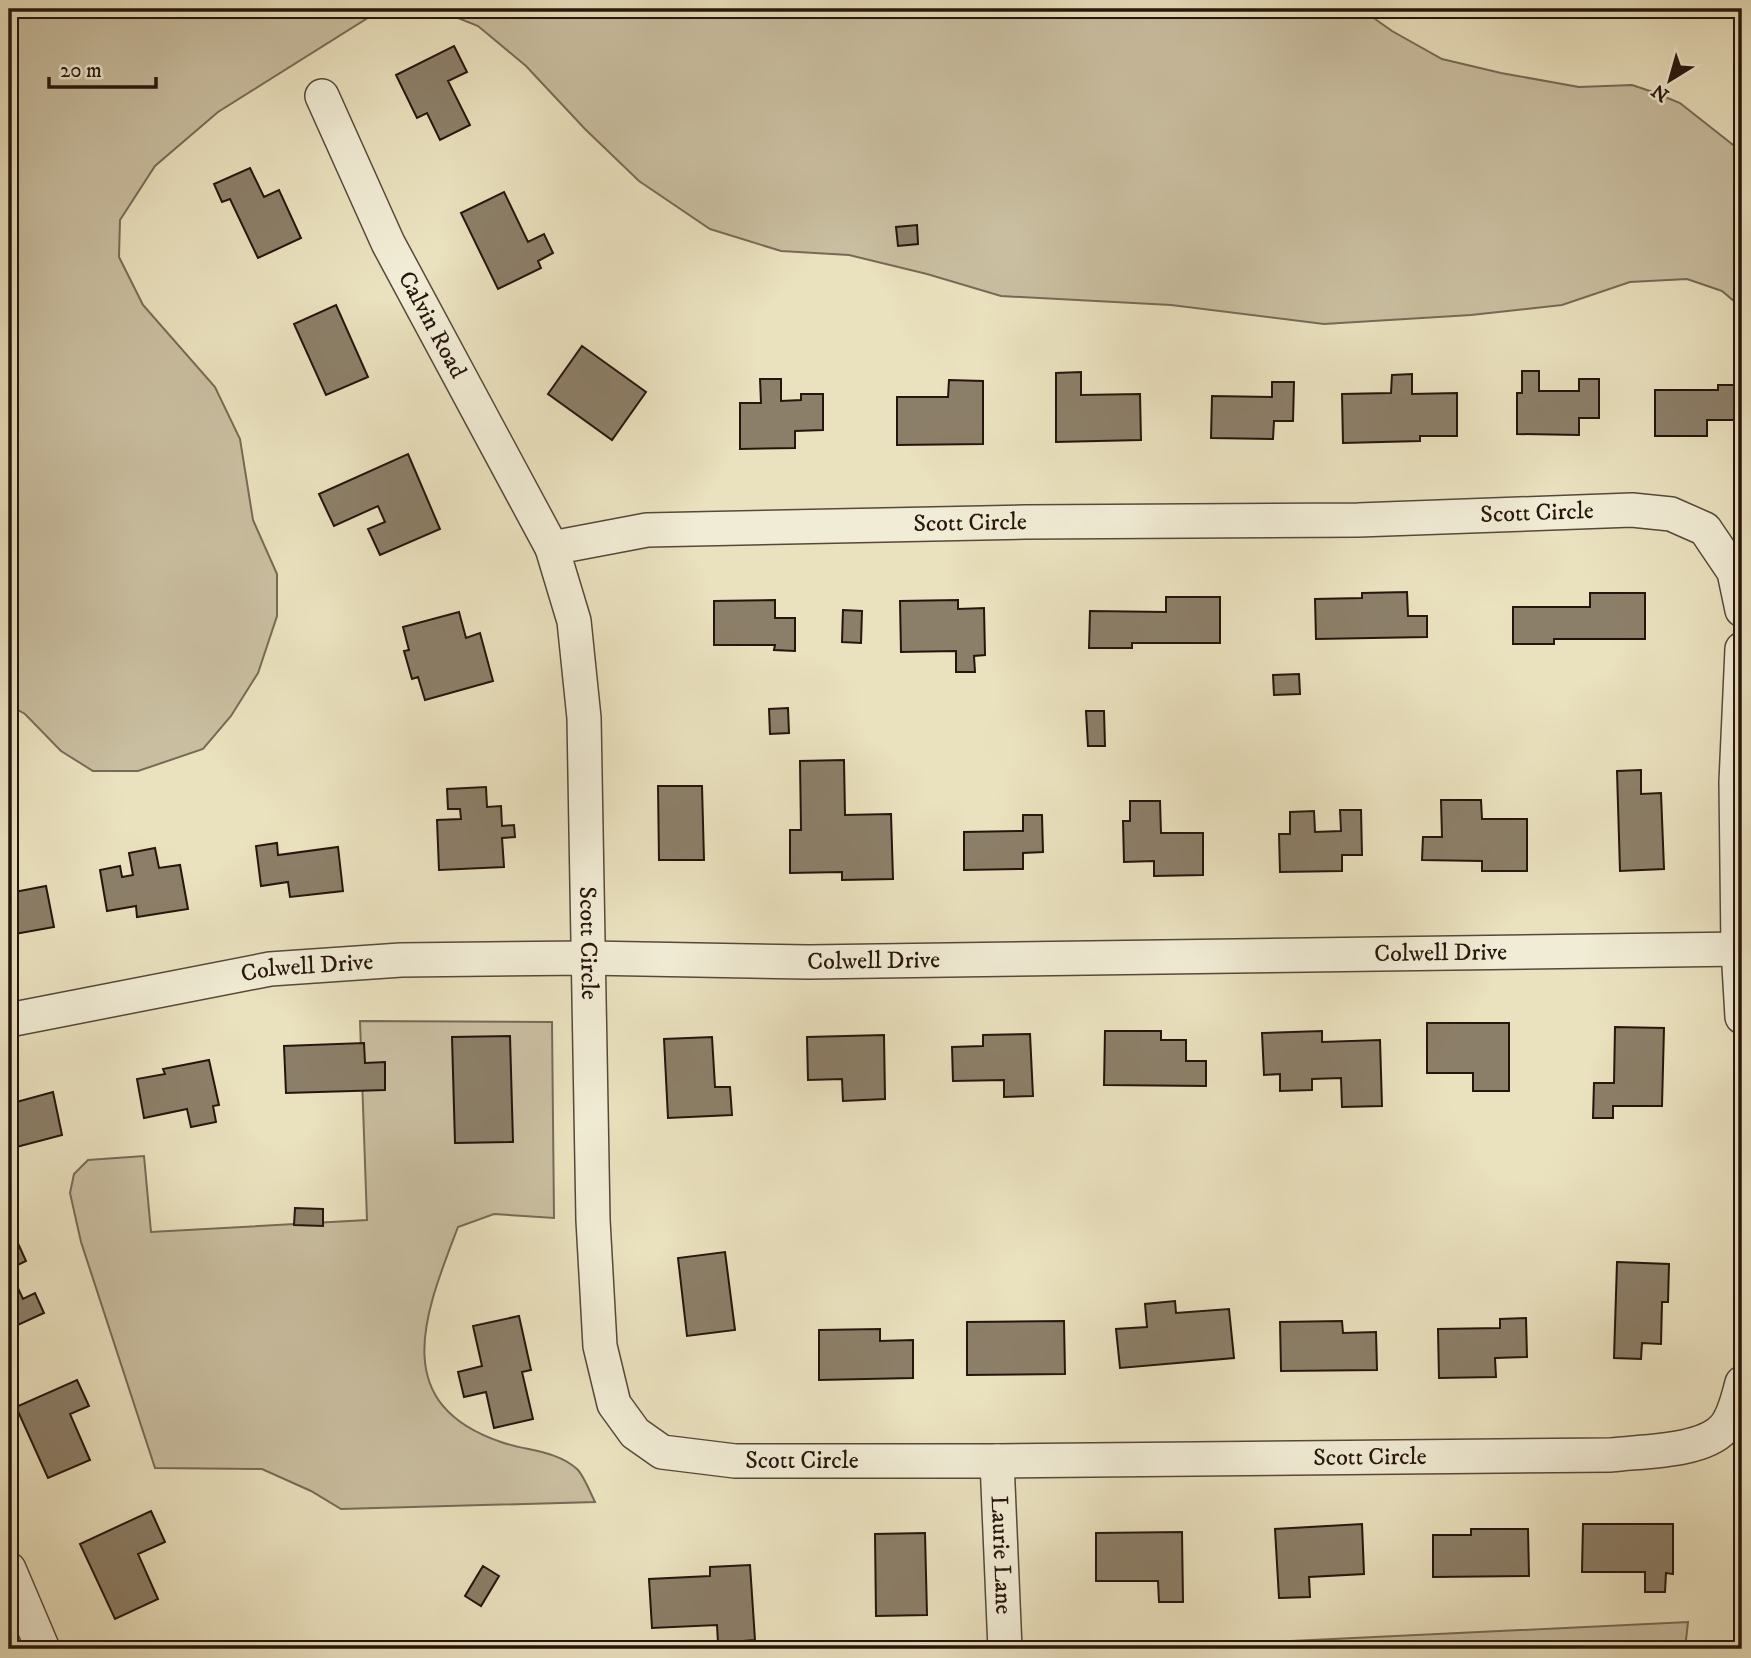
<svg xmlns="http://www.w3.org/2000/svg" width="1751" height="1658" viewBox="0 0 1751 1658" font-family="'IM FELL DW Pica',serif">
<rect width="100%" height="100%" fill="#eae1be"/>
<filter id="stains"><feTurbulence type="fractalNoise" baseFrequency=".00286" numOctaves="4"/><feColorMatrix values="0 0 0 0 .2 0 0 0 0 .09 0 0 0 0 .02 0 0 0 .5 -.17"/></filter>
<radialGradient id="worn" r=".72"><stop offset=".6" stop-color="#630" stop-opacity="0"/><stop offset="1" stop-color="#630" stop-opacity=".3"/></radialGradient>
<!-- green -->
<path fill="#c9bea0" stroke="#786a56" stroke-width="2" d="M9,9H382L218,112L155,166L120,220L119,257L143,305L215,387L240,439L253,520L277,574V616L258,673L231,716L203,749L138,771H93L61,751L25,714L9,705Z
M436,9H1361L1392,31L1442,59L1501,73L1579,87L1632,85L1653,92L1680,103L1742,152V308L1722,291L1687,279L1630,282L1562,305L1471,315L1324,324L1171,305L1001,296L927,274L849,255L781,251L710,229L639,181L585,129L526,66L478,26Z
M360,1021L552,1022L554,1218L494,1214L458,1227C426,1311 386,1403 501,1442C526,1451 556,1450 577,1469C584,1476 590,1492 595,1502L341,1509L311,1491L262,1469L155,1468L81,1242L70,1193L74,1174L88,1160L144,1156L151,1232L367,1220Z
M1688,1622L1685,1649H1230V1644Z"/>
<!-- building -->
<path fill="#8c7f69" stroke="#26150d" stroke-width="2" d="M454,46L467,72L448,81L470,125L440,140L427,113L417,118L396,75Z
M250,168L264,197L279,190L301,238L258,258L230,199L222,202L214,184Z
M504,192L528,242L544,234L553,253L538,261L541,268L498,289L461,213Z
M917,225L918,244L898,246L896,227Z
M336,305L368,377L326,395L294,324Z
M582,346L646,392L612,440L548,394Z
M1522,371H1539V391H1579V379H1599V418H1579V435L1517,434V393H1522Z
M1081,372V395L1140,394L1141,440L1056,442V373Z
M1412,374V394L1457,393V436H1420V441L1343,443L1342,394L1391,393L1392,375Z
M760,379H781V401L801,400V394H823V430L795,431V448L740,449V403H761Z
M949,380L983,381V444L897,445V397H948Z
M1272,382H1294L1293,421H1274L1273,439L1211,438L1212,396L1272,397Z
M1718,385H1738L1737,420H1707V436H1655V390H1718Z
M408,454L440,529L380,555L368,529L385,522L378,506L334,526L319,494Z
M1407,592L1408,616H1427V637L1316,639L1315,599L1362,598V593Z
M1590,593H1645V639H1554V644H1513V607H1590Z
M1166,597H1220V643H1132V648H1089L1090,611L1166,612Z
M775,600V618H795V651L774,650L775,645H714V601Z
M958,600V609L984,608L985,655L974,656L975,672H956V651L901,652L900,601Z
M843,610L862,611L861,643L842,642Z
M459,612L466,638L480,633L493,681L425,700L418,677L412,679L404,651L409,650L403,627Z
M1299,674L1300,694L1274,695L1273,675Z
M788,708L789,733L770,734L769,709Z
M1086,711H1104L1105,746H1088Z
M844,760L845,815L891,814L893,879L842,880V872L790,873V830H801L800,761Z
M1641,770V794L1661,793L1664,869L1620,871L1617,771Z
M658,786H702L704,860H659Z
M486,787L487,807L501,806L502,826L514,825L515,837L502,838L504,867L439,870L437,820L461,819L460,809H448L447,789Z
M1441,800H1481L1482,819H1527V871H1482V861L1422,860L1423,837H1442Z
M1130,801H1160L1161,833H1203V875L1154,876V861L1124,862L1123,821H1130Z
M1340,810H1361L1362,855H1342V871L1280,872L1279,834H1290V812L1314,811L1315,832L1341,831Z
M1023,815H1042L1043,852L1023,853V869L964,870V832L1023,831Z
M277,843L278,855L338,847L343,891L290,897L288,882L261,886L256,846Z
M155,848L159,868L180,865L188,909L137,917L136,906L107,911L100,870L120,866L122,877L133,875L129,853Z
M46,886L54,927L9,935V893Z
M1427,1023H1509V1091H1473V1073H1427Z
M1615,1027L1664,1028L1662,1106H1613V1118H1593L1594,1083H1614Z
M1105,1031H1161V1040H1186V1061H1206V1086L1104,1085Z
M1322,1031V1042L1380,1040L1382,1106L1342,1107L1341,1078L1312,1079V1090L1280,1091V1074L1264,1075L1262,1033Z
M1030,1034L1033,1096L1004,1097V1080L953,1081L952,1047L983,1046V1035Z
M884,1035L885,1099L843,1101L842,1079L808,1080L807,1037Z
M510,1036L513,1142L455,1143L452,1037Z
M712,1037L715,1087H730L732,1115L668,1118L664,1039Z
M364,1043L365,1063L385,1062V1090L286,1093L284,1046Z
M209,1060L219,1105L213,1106L216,1122L191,1127L187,1109L144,1118L137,1079L165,1074L163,1069Z
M53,1092L62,1135L9,1149V1104Z
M295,1208L323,1209V1226L294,1225Z
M16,1239L26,1261L9,1269L23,1299L35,1293L44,1313L9,1329V1242Z
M725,1252L735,1330L687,1336L678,1258Z
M1617,1262L1669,1264L1668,1302H1662L1661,1344L1642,1343L1641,1359L1614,1358Z
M1175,1301L1176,1313L1229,1309L1234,1358L1120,1368L1116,1329L1147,1327L1145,1304Z
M519,1316L531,1370L522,1372L533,1419L494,1428L486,1392L464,1397L458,1372L482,1366L473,1326Z
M1526,1318L1527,1357L1495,1358L1496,1377L1439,1378L1438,1329L1500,1328V1319Z
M1064,1321L1065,1374L967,1375V1322Z
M1342,1321L1343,1333L1376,1332L1377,1370L1281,1371L1280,1322Z
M880,1329V1341L913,1340V1378L819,1380V1330Z
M77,1380L89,1406L70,1414L90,1460L48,1478L16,1407Z
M151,1511L165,1542L138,1554L158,1599L115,1619L80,1544Z
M1362,1524L1364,1574L1309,1577L1310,1597L1279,1598L1275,1529Z
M1583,1524H1673V1574L1666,1573L1665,1592H1645V1572H1582Z
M1471,1529H1528L1529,1576L1433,1577V1535H1471Z
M1182,1532L1183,1602H1159L1158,1581H1096V1533Z
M925,1533L927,1615L876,1616L875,1534Z
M750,1565L755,1640L718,1643L717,1625L652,1628L649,1579L710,1576V1567Z
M483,1566L499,1576L481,1606L465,1596Z"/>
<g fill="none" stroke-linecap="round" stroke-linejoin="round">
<!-- street casing -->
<g stroke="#574839" stroke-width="36">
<g id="street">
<path id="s1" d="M322,96L388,243L552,548"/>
<path id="s2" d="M1742,610L1734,572L1705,529L1671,514L1632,510L1358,520L1025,522L647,530L552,548L574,621L584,718L593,1220L600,1346L614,1404L635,1433L662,1452L735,1461H997L1611,1455C1642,1451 1701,1452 1723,1429C1734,1418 1738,1397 1742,1383"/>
<path d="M1742,649L1736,782L1738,949L1742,1017"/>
<path id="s3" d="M9,1020L270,969L401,960L588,958L809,962L1742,949"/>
<path id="s4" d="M997,1461L1005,1649"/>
<path d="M9,1569L43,1649"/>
</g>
</g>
<!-- street -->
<use href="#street" stroke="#f1ecd5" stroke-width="33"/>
</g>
<g text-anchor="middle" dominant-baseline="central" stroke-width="5" stroke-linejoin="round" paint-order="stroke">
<!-- street labels -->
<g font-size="24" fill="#26150d" stroke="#f1ecd5">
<text stroke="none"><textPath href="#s1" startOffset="254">Calvin Road</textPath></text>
<text transform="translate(1537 513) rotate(-2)">Scott Circle</text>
<text transform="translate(970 523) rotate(-1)">Scott Circle</text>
<text stroke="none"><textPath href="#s2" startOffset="1648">Scott Circle</textPath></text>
<text stroke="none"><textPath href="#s3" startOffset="1437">Colwell Drive</textPath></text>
<text stroke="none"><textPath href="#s3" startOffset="870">Colwell Drive</textPath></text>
<text stroke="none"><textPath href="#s3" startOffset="303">Colwell Drive</textPath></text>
<text stroke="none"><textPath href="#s2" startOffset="2888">Scott Circle</textPath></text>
<text stroke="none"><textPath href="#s2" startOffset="2320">Scott Circle</textPath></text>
<text stroke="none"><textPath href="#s4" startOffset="94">Laurie Lane</textPath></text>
</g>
</g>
<!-- margin -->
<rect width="1751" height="1658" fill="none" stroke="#eae1be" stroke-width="35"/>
<rect x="10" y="10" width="1730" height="1637" fill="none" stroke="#26150d" stroke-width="3.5"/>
<rect x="18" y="18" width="1716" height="1623" fill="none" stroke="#26150d" stroke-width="2"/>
<!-- north arrow -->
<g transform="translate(1670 80) rotate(217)" stroke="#f1ecd5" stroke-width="5" paint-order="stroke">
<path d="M0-5L12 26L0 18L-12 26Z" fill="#26150d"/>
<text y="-10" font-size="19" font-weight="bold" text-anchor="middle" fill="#26150d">N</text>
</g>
<!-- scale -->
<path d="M49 77v10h107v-10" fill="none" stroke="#26150d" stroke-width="3.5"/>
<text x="60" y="77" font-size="21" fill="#26150d" stroke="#f1ecd5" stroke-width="5" paint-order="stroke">20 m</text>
<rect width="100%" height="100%" filter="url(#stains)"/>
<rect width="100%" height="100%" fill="url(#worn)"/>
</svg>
